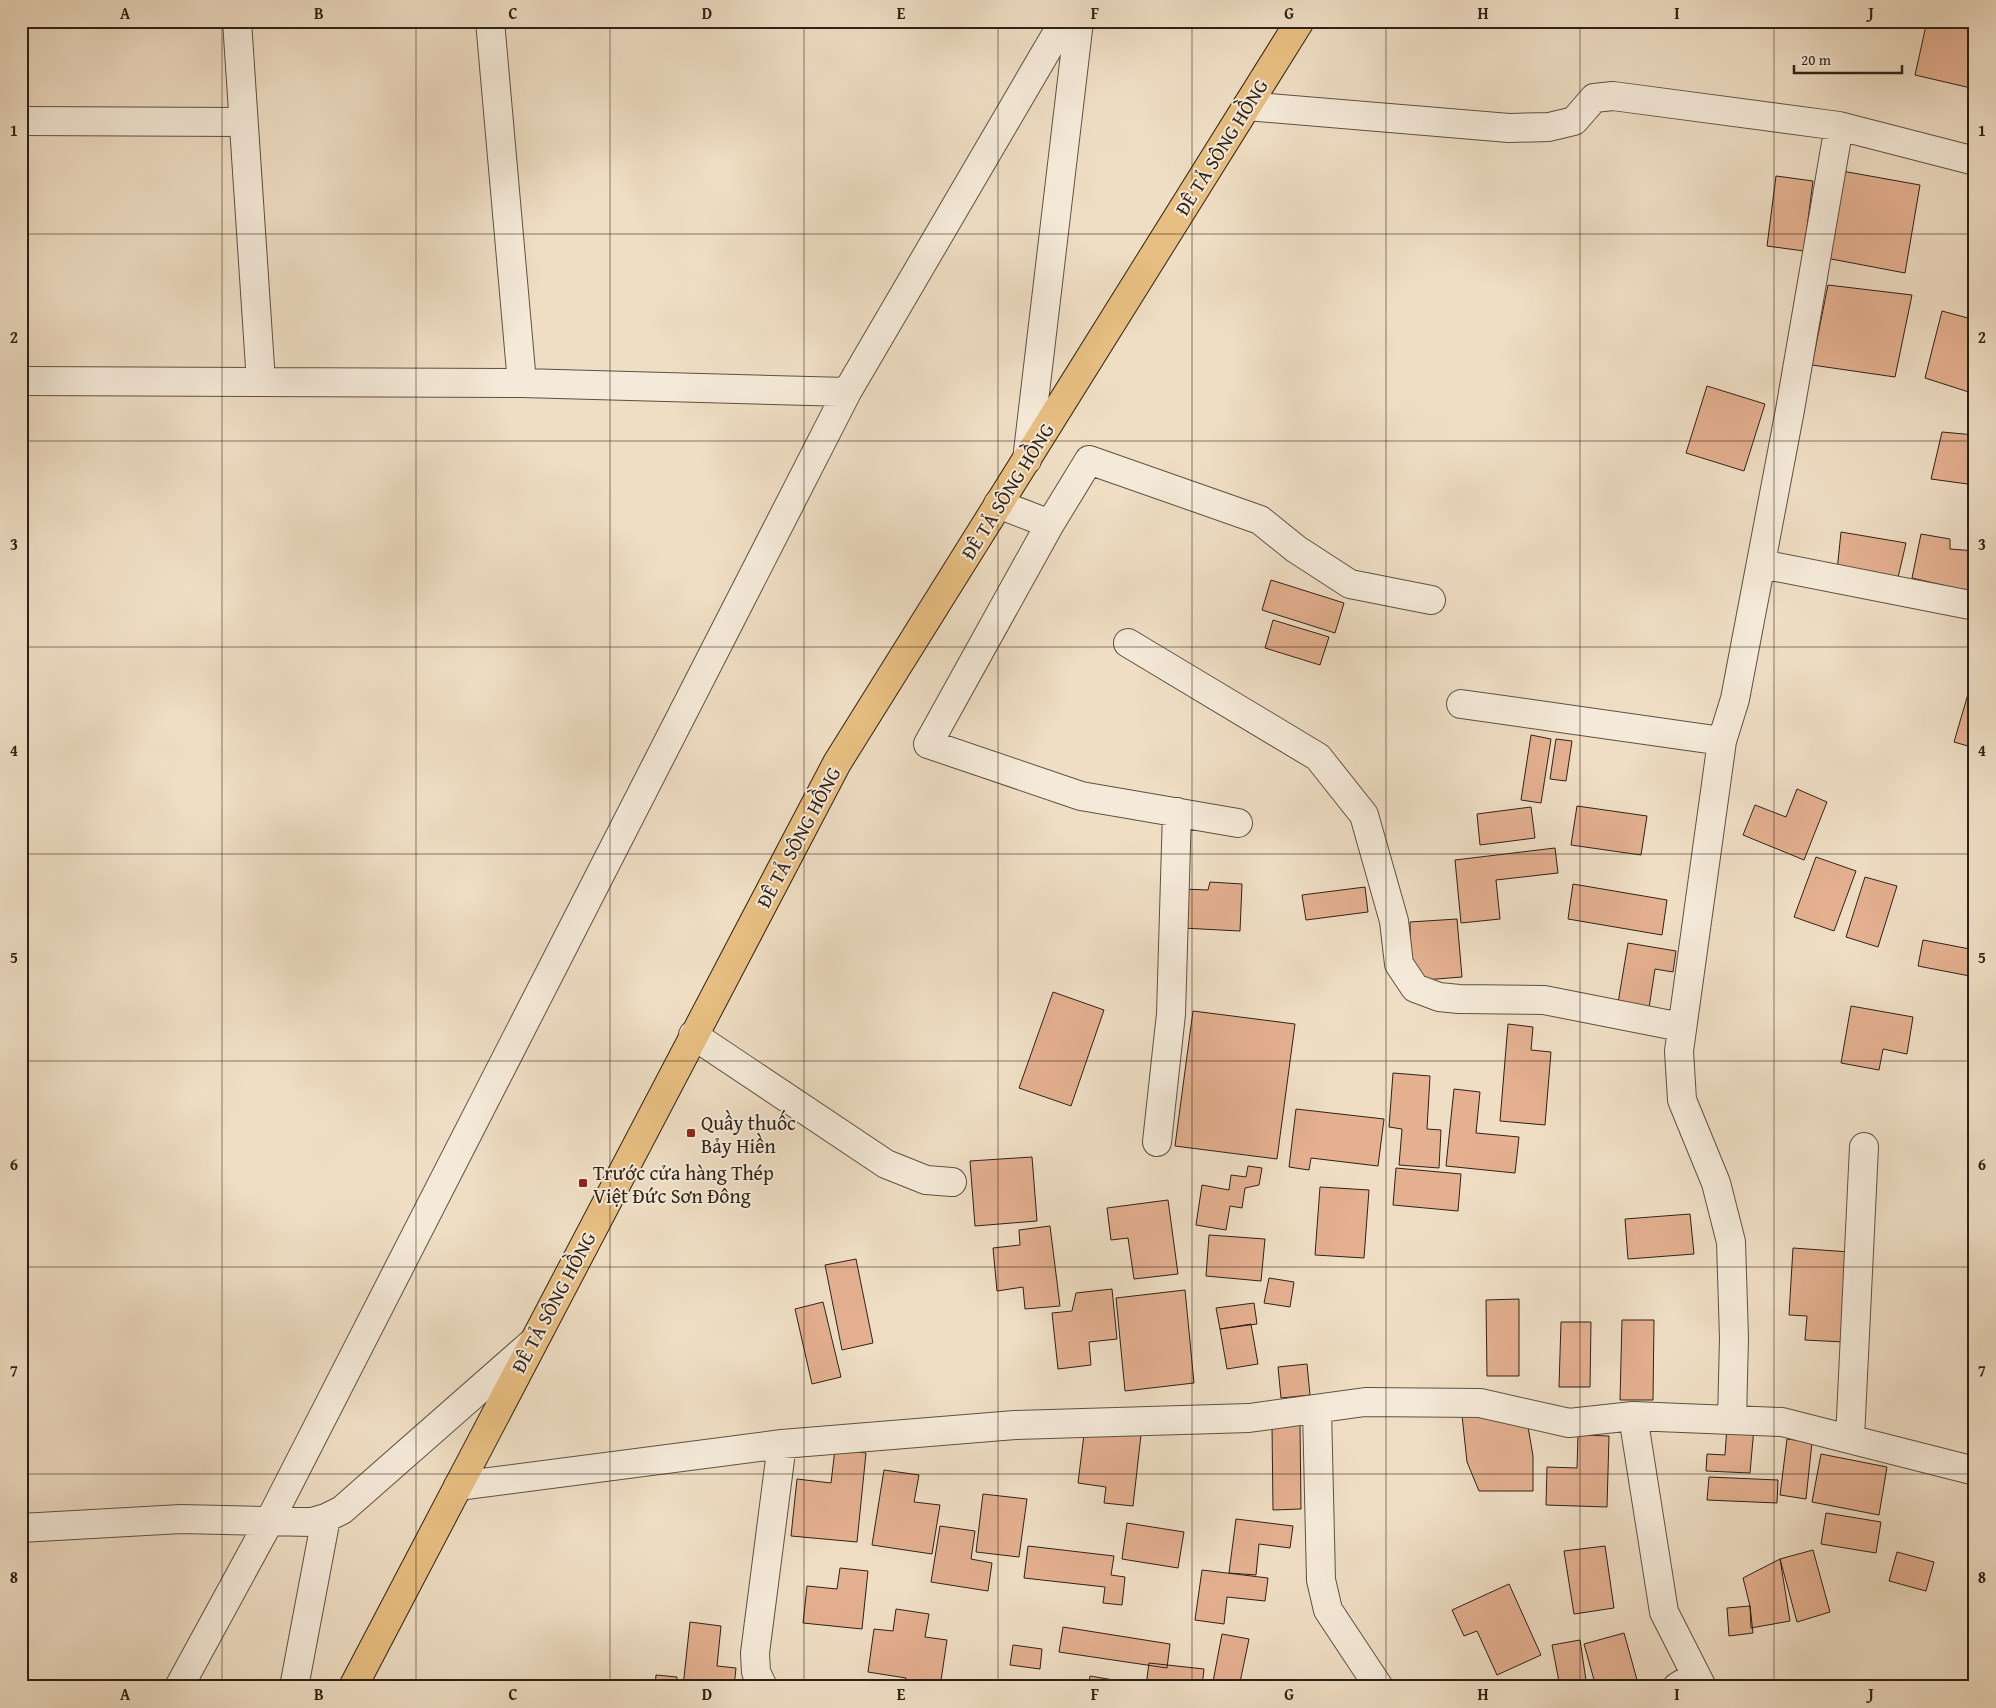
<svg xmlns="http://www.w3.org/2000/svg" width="1996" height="1708" viewBox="0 0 1996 1708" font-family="'Gentium Book Plus',serif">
<rect width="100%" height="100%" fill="#efdec4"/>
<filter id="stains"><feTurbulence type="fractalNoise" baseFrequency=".004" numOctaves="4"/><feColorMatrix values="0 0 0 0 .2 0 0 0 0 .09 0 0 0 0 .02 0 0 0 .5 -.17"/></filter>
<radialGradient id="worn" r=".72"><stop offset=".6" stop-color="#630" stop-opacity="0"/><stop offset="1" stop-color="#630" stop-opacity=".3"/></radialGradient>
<!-- building -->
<path fill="#e4b090" stroke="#2e2217" d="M1927,21H1975V89L1915,75Z
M1842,171L1920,185L1905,273L1826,258Z
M1776,176L1813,181L1804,251L1767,246Z
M1828,285L1912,295L1895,377L1812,365Z
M1942,311L1975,320V394L1925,378Z
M1707,386L1765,404L1744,471L1686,453Z
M1942,432L1975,435V485L1931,479Z
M1841,532L1906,543L1897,582L1837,571Z
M1921,534L1950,539V549L1975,551L1973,592L1912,578Z
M1271,580L1344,603L1335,633L1262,610Z
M1273,620L1329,637L1320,665L1265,648Z
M1968,694L1975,696V748L1954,742Z
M1531,735L1551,739L1541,803L1521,800Z
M1556,739L1572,741L1566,781L1550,779Z
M1797,789L1827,802L1804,860L1743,835L1755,805L1786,817Z
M1577,806L1647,816L1641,855L1571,845Z
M1531,807L1535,838L1480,845L1477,814Z
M1555,848L1558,873L1496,880L1500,919L1461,923L1455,860Z
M1816,857L1856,871L1834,931L1794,917Z
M1865,877L1897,886L1878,947L1846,937Z
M1210,882L1242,884L1240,931L1182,928L1183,889L1208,890Z
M1573,884L1667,900L1662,935L1568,919Z
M1365,887L1368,912L1306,920L1302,895Z
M1457,919L1462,977L1411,981L1410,922Z
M1923,940L1975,950V977L1918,966Z
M1628,943L1676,951L1673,972L1655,969L1649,1008L1618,1003Z
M1053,992L1104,1010L1071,1106L1019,1088Z
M1851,1006L1913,1017L1907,1054L1883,1049L1879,1070L1841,1063Z
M1193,1011L1295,1024L1277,1159L1175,1146Z
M1508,1024L1533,1027L1531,1050L1551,1052L1545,1125L1500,1121Z
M1393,1073L1430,1076L1427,1129L1441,1130L1439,1168L1399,1165L1402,1129L1389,1127Z
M1454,1089L1480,1092L1476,1133L1519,1137L1515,1173L1446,1166Z
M1296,1109L1384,1119L1378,1166L1311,1158L1309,1170L1289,1167Z
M1032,1157L1037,1221L975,1226L970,1161Z
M1248,1166L1262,1168L1259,1185L1245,1188L1242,1208L1230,1206L1226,1230L1196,1225L1202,1185L1229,1190L1231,1175L1246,1177Z
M1396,1168L1461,1174L1458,1211L1393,1205Z
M1320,1187L1369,1190L1364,1258L1315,1255Z
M1168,1200L1178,1274L1134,1279L1128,1238L1111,1240L1107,1208Z
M1690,1214L1694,1254L1628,1259L1625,1219Z
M1050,1226L1060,1306L1025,1309L1023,1287L997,1291L993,1248L1020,1245L1019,1230Z
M1209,1235L1265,1239L1261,1281L1206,1276Z
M1793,1248L1850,1252L1844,1342L1805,1340L1807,1316L1789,1315Z
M856,1259L873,1343L842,1350L825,1265Z
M1269,1278L1294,1282L1290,1307L1264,1303Z
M1112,1289L1117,1339L1089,1342L1091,1365L1058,1369L1052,1313L1072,1311L1076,1293Z
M1185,1290L1194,1383L1125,1391L1116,1298Z
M1519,1299V1376H1487L1486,1300Z
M823,1302L841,1377L812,1384L795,1309Z
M1254,1303L1257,1324L1220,1329L1216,1308Z
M1622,1320H1654L1653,1400H1620Z
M1561,1322H1591L1590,1387H1559Z
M1251,1324L1258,1364L1227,1369L1220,1329Z
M1307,1364L1310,1395L1281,1398L1278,1367Z
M1460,1397L1525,1409L1533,1456V1491H1479L1467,1462Z
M1087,1410L1143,1417L1133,1506L1104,1503L1106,1487L1078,1483Z
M1300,1424L1301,1509L1273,1510L1272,1425Z
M1727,1426L1754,1428L1750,1473L1706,1471L1707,1454L1725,1455Z
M1578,1435L1609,1436L1607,1507L1546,1505L1547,1467L1577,1468Z
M1787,1439L1812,1442L1806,1499L1780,1495Z
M835,1449L866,1453L857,1542L791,1536L797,1479L831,1483Z
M1821,1454L1887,1467L1879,1515L1812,1502Z
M884,1470L919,1475L914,1502L940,1505L932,1554L872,1545Z
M1709,1477L1778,1480L1777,1503L1707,1500Z
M983,1494L1027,1499L1019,1557L976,1552Z
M1826,1513L1881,1522L1876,1553L1821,1544Z
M1236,1519L1293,1526L1290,1548L1259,1544L1256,1575L1229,1573Z
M1127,1523L1184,1532L1178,1568L1122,1559Z
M940,1526L975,1531L971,1559L992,1563L988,1591L931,1582Z
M1028,1546L1114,1556L1111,1575L1125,1577L1122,1605L1103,1603L1105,1587L1024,1578Z
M1605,1546L1614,1608L1574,1614L1564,1551Z
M1813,1550L1830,1612L1797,1622L1780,1559Z
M1897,1552L1934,1562L1926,1591L1889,1581Z
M1780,1559L1790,1621L1751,1628L1750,1606L1743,1578Z
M840,1568L868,1571L862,1629L803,1623L807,1586L837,1589Z
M1202,1570L1268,1578L1265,1601L1227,1597L1224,1624L1195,1620Z
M1509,1584L1541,1655L1497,1675L1477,1631L1464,1636L1452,1610Z
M1750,1606L1753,1633L1729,1636L1727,1608Z
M896,1609L929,1614L925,1637L947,1640L940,1687H904L906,1678L868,1672L874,1629L893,1631Z
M690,1622L721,1626L717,1666L736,1668L734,1687H683Z
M1063,1627L1170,1644L1167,1668L1059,1652Z
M1624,1633L1639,1687H1596L1584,1644Z
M1222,1634L1249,1639L1239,1687H1212Z
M1580,1640L1587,1687H1560L1552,1645Z
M1013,1645L1042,1649L1040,1669L1010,1665Z
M1149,1663L1204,1669L1202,1687L1146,1686Z
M656,1675L677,1677L676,1687H655Z
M1090,1676L1125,1682L1124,1687H1088Z"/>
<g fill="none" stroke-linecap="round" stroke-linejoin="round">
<!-- minor casing -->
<g stroke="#5e5142" stroke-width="30">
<path id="minor" d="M237,21L261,382
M490,21L522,383
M1247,106L1509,128L1549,127L1574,121L1594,98L1613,96L1839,126L1975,161
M21,121L243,122
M21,381L522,383L847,392
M1027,460L1079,21
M998,504L1050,524
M1761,564L1975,606
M1128,643L1318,757L1364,815L1394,921L1399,964L1415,988L1439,997L1459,999L1544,1000L1681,1027
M1461,704L1722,741
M1238,823L1081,796L928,744L1050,524L1089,460L1260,520L1296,549L1350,584L1431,600
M693,1035L886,1164L926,1180L952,1182
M1157,1142L1171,1014L1177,812
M1317,1409L1321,1580L1328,1610L1379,1687
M1633,1416L1664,1612L1702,1687
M1732,1420L1734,1338L1731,1242L1716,1183L1682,1100L1679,1051L1722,741L1735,699L1790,410L1839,126
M1850,1438L1864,1147
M458,1486L782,1444L1015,1425L1249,1418L1365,1402L1480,1403L1569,1423L1633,1416L1782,1422L1975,1471
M21,1528L181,1519L312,1522L326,1518L342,1510L532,1343
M179,1687L270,1520L847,392L1064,21
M294,1687L326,1518
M763,1687L756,1672L755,1653L782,1444
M1677,1687L1696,1675"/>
</g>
<!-- primary casing -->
<g stroke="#2e2217" stroke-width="30">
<path id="primary" d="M353,1687L837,763L1300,21"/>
</g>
<!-- minor -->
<use href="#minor" stroke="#f5ead9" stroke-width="28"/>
<!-- primary -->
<use href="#primary" stroke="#e8bf82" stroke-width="28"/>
</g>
<!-- grid -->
<path fill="none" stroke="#2e2217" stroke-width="1" stroke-opacity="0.55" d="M222,21V1687M416,21V1687M610,21V1687M804,21V1687M998,21V1687M1192,21V1687M1386,21V1687M1580,21V1687M1774,21V1687M21,234H1975M21,441H1975M21,647H1975M21,854H1975M21,1061H1975M21,1267H1975M21,1474H1975"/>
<!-- markers -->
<g fill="#8f2418" stroke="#f5ead9" stroke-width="2">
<rect x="686" y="1128" width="10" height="10" rx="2.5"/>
<rect x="578" y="1178" width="10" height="10" rx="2.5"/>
</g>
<g text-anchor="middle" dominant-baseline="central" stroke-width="4" stroke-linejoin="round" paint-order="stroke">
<!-- street labels -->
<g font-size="20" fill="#2e2217" stroke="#f5ead9">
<text transform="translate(1221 147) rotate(-58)">ĐÊ TẢ SÔNG HỒNG</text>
<text transform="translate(1007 491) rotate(-58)">ĐÊ TẢ SÔNG HỒNG</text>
<text transform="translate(798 837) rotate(-62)">ĐÊ TẢ SÔNG HỒNG</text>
<text transform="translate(553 1302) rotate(-62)">ĐÊ TẢ SÔNG HỒNG</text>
</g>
<!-- poi labels -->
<g font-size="20" fill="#2e2217" stroke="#f5ead9" text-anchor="start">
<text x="701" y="1122">Quầy thuốc<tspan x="701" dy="23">Bảy Hiền</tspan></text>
<text x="593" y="1172">Trước cửa hàng Thép<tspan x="593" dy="23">Việt Đức Sơn Đông</tspan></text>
</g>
</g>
<!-- margin -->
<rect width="1996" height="1708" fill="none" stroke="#efdec4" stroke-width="55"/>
<!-- scale -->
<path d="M1794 65v8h108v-8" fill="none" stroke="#2e2217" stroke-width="2.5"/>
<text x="1801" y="65" font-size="15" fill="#2e2217" stroke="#f5ead9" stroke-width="4" paint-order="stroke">20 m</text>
<rect x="28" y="28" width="1940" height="1652" fill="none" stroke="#2e2217" stroke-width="2"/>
<g font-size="16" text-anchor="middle" font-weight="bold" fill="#2e2217">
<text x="125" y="19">A</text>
<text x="319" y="19">B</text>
<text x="513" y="19">C</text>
<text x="707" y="19">D</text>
<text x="901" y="19">E</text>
<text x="1095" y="19">F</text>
<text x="1289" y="19">G</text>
<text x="1483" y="19">H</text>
<text x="1677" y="19">I</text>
<text x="1871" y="19">J</text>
<text x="14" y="136">1</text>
<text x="1982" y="136">1</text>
<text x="14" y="343">2</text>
<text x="1982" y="343">2</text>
<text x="14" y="550">3</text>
<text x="1982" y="550">3</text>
<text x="14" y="756">4</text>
<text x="1982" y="756">4</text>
<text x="14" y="963">5</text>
<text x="1982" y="963">5</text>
<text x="14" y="1170">6</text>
<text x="1982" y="1170">6</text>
<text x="14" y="1376">7</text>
<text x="1982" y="1376">7</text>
<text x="14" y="1583">8</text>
<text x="1982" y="1583">8</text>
<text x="125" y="1700">A</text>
<text x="319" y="1700">B</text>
<text x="513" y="1700">C</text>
<text x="707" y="1700">D</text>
<text x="901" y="1700">E</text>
<text x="1095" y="1700">F</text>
<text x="1289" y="1700">G</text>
<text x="1483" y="1700">H</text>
<text x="1677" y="1700">I</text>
<text x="1871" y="1700">J</text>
</g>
<rect width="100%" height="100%" filter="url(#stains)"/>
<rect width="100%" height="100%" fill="url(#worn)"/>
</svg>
